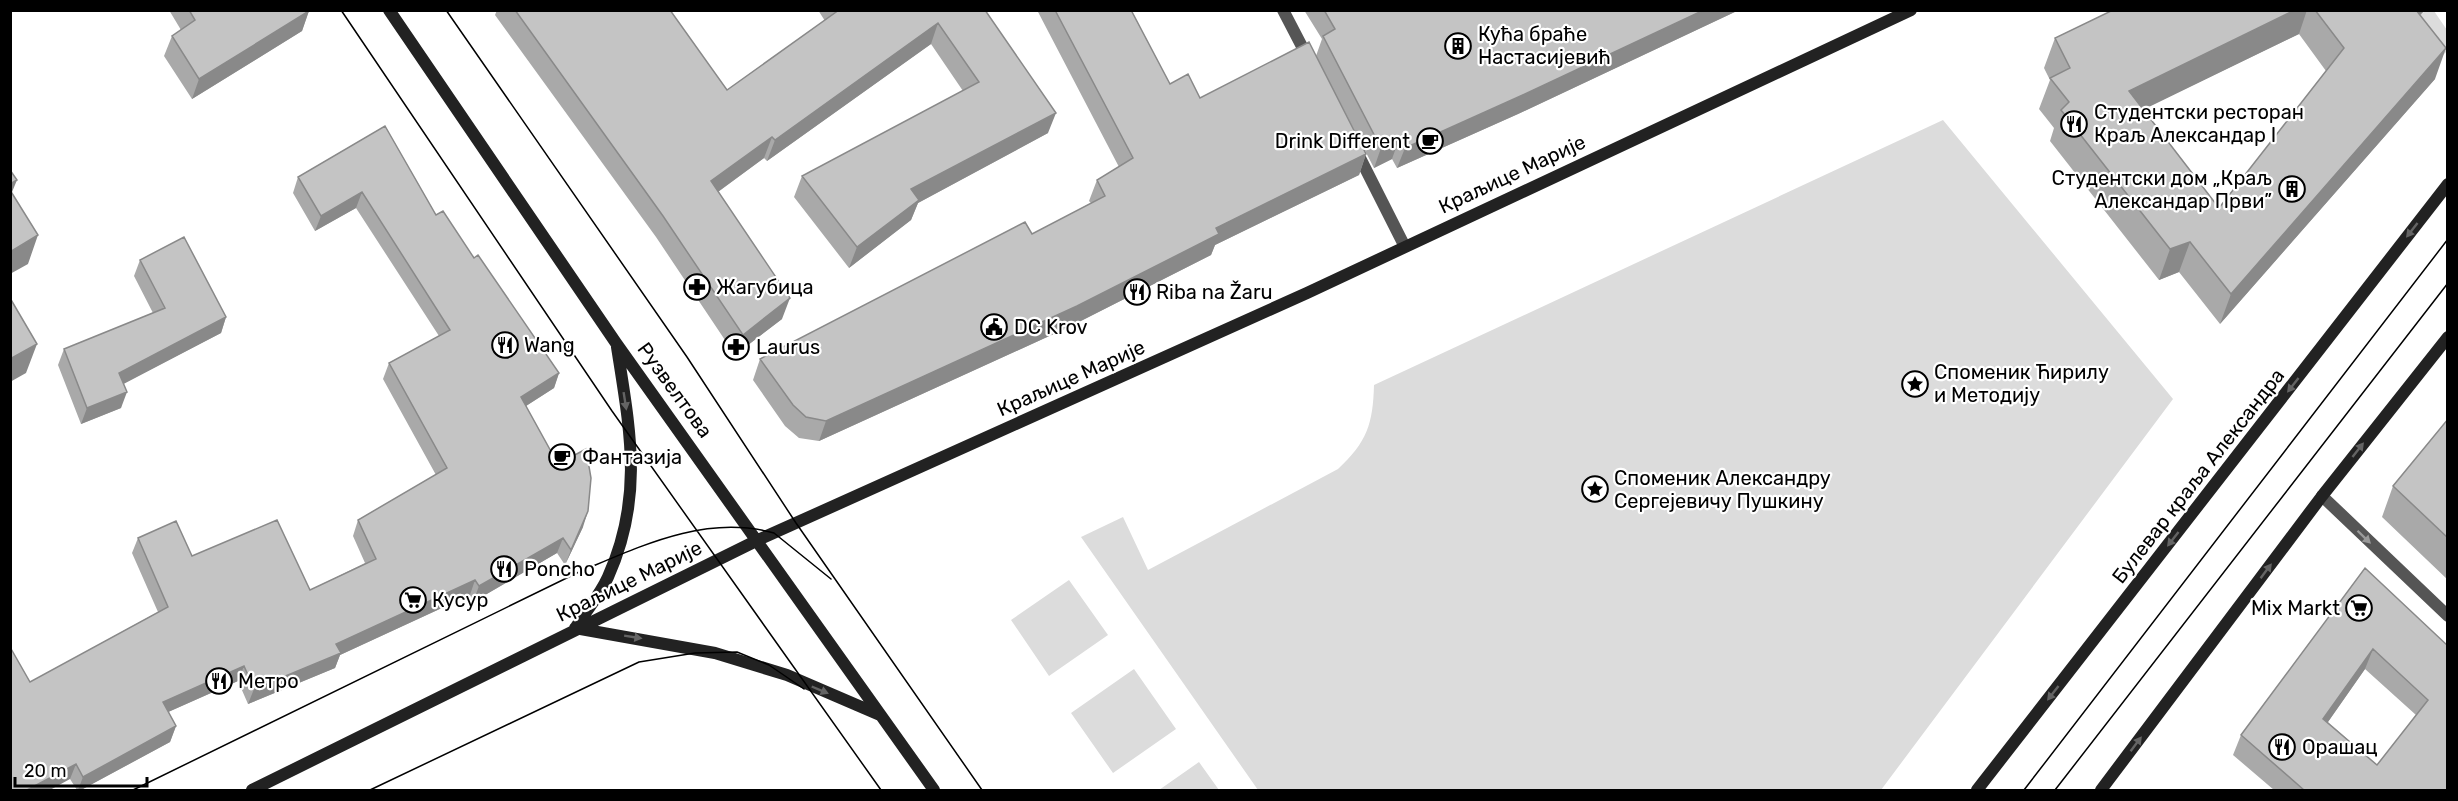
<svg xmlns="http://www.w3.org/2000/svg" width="2458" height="801" viewBox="0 0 2458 801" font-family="Rubik,sans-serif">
<rect width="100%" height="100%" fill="#fff"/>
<!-- green -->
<path fill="#dcdcdc" d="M2425,11H2434L2447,30V51L2428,71L2399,34Z
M1943,120L2173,399L1881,790H1258L1081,537L1123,517L1148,570L1338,469C1367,442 1373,424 1374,385Z
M1069,580L1108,635L1049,676L1011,620Z
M1134,669L1176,729L1113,773L1071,713Z
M1199,762L1219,790H1159Z"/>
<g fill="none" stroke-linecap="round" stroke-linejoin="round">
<!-- minor -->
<path stroke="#555" stroke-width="12" d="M1283,10L1309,60
M1356,150L1404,245
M2322,496L2448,616"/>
<!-- secondary -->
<path stroke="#222" stroke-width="12" d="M389,10L616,343L934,790
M576,627C586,611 600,595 608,577C644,497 630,430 617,347
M575,628L715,653L787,675L880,715
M252,790L758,540L1307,293L1911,10
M1977,790L2448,184
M2101,790L2322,496L2448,337"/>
<!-- tram -->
<path stroke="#000" stroke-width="1.5" d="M341,10L612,411L881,790
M446,10L687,357L796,523L982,790
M133,790L579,572C641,546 705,514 774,533L831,579
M370,790L639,662L695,653L737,652L769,665L804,689
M2024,790L2448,239
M2055,790L2448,283"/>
</g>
<!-- wall -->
<path fill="#a9a9a9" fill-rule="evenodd" d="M169,10H309L302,31L192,99L164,56L172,36L181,30Z
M497,10H670L727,90L825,21L818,10H985L1048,133L918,203L911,220L849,268L794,197L802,176L963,91L931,44L767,161L764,158L718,192L782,319L735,355L656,237L495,15Z
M1037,10H1131L1170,84L1200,98L1366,154L1359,175L1215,245L1211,255L1069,327L819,441L799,438L785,426L753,380L760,359L1032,234L1091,203L1089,201L1097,180L1119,167Z
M1304,10H1739L1518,114L1397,168L1392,159L1374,168L1316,56L1322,39Z
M2113,10H2425L2420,16L2435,79L2220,324L2179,272L2159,280L2050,141L2054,128L2039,109L2050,80L2044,68L2055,38ZM2299,34L2326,71L2219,208L2143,109Z
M385,126L436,215L474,258L559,373L554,388L526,406L583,527L565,565L557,553L473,602L470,595L340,655L335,668L248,704L238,681L168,712L176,726L170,742L81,790H77L70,779L30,682L158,612L132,553L138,538L192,556L310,590L365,563L353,536L358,520L436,475L383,379L389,363L439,336L356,208L315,231L293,193L298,177Z
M140,260L226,317L221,333L124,383L121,408L81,424L58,365L64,349L153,313L134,276Z
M2448,419V580L2382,517L2393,486Z
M2365,568L2448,646V790H2274L2233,755L2241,735ZM2365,669L2416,715L2377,765L2328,722Z"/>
<!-- shaded-wall -->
<path fill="#898989" d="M1704,10H1739L1518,114L1397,168L1405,148Z
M2295,10H2307L2299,34L2118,122L2129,91Z
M2407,10H2425L2399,34Z
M309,11L302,31L192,99L199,79Z
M938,23L931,44L767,161L775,140Z
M2446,48L2435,79L2220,324L2231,294Z
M1056,113L1048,133L918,203L911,220L849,268L857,247L911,189Z
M772,137L764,158L704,202L711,181Z
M1399,139L1392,159L1374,168L1381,148Z
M1366,154L1359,175L1215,245L1211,255L1069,327L819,441L826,421L1216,228Z
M17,180L10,197V184Z
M362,192L356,208L315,231L321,216Z
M38,235L28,264L10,274V252Z
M2190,242L2179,272L2159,280L2170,249Z
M790,298L782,319L735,355L743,335Z
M226,317L221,333L114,389L119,373Z
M37,344L26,373L10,382V359Z
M559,373L554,388L515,413L521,397Z
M127,392L121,408L81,424L87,408Z
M588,511L583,527L565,565L571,550Z
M563,538L557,553L473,602L479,586Z
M475,580L470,595L340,655L335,668L248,704L254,689L336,644Z
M2373,649L2365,669L2316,739L2323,719Z
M244,666L238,681L157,717L163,702Z
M176,726L170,742L81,790H78L83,777Z
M76,764L70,779L50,790H27Z"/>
<!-- building -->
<path fill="#c4c4c4" stroke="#898989" stroke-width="1.5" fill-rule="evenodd" d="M189,10H309V11L199,79L172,36L195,20Z
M515,10H670L727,90L839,10H985L1056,113L911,189L919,200L857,247L802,176L979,82L938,23L775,140L772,137L711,181L790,298L743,335L663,216Z
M1055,10H1131L1170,84L1188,74L1200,98L1309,42L1366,154L1216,228L1219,234L1077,306L826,421L806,417L793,405L760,359L1025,222L1032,234L1105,196L1097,180L1133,158Z
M1324,10H1704L1525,94L1405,148L1399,139L1381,148L1323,36L1335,29Z
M2113,10H2295L2129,91L2219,208L2344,48L2315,10H2416L2446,48L2231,294L2190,242L2170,249L2061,110L2069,102L2050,78L2070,68L2055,38Z
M385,126L436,215L443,211L474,258L478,255L559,373L521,397L558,464L586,449L591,478L588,511L571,550L563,538L479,586L475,580L336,644L341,653L254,689L244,666L163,702L176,726L83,777L76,764L27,790H10V647L30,682L168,607L138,538L176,521L192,556L277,520L310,590L376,559L358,520L447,468L389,363L450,330L362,192L321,216L298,177Z
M10,170L17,180L10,184Z
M10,190L38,235L10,252Z
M184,237L226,317L119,373L127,392L87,408L64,349L165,308L140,260Z
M10,298L37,344L10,359Z
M2448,419V538L2393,486Z
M2365,568L2448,646V790H2304L2241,735ZM2373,649L2428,700L2377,765L2323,719Z"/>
<!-- one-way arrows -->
<defs><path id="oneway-solid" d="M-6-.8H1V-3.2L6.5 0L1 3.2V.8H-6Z" transform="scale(1.5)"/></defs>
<g fill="#646464">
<use href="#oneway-solid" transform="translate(2412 230) rotate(128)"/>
<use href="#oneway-solid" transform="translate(2293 385) rotate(128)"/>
<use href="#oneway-solid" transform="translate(625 401) rotate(81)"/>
<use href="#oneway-solid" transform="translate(2358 450) rotate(-52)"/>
<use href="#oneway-solid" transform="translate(2173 539) rotate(128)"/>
<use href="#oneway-solid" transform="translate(2266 571) rotate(-53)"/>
<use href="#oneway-solid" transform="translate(633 637) rotate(9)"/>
<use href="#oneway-solid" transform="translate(820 690) rotate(23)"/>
<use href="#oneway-solid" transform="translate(2053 693) rotate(128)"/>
<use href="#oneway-solid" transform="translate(2136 744) rotate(-53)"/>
</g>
<use fill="#999" href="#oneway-solid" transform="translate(2364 537) rotate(44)"/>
<!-- icons -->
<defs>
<g id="building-ring" transform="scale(1.35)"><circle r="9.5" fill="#fff" stroke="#000" stroke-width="1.5"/><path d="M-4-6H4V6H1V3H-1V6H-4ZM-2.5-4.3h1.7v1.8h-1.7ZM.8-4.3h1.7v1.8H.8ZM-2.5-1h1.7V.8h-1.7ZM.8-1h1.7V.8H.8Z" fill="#000"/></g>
<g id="restaurant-ring" transform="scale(1.35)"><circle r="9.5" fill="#fff" stroke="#000" stroke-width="1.5"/><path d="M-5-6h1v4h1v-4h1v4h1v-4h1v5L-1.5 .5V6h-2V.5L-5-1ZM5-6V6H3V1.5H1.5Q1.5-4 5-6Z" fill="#000"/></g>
<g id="cafe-ring" transform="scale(1.35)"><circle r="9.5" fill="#fff" stroke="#000" stroke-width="1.5"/><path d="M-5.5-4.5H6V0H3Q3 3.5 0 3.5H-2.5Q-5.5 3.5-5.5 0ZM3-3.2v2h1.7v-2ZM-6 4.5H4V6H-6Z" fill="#000"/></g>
<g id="pharmacy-ring" transform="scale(1.35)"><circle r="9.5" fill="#fff" stroke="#000" stroke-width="1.5"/><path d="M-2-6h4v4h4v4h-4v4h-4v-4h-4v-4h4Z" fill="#000"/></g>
<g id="civic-ring" transform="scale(1.35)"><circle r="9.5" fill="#fff" stroke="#000" stroke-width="1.5"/><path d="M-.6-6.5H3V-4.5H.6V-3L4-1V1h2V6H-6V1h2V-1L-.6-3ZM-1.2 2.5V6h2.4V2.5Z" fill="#000"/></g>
<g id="sight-ring" transform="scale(1.35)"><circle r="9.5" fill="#fff" stroke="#000" stroke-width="1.5"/><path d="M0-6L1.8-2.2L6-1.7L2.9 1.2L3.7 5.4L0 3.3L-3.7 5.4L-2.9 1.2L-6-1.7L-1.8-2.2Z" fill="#000"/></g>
<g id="supermarket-ring" transform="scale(1.35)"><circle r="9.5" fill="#fff" stroke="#000" stroke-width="1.5"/><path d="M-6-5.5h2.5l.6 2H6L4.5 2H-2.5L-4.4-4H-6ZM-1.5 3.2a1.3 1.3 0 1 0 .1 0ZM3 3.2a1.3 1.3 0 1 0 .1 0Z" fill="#000"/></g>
</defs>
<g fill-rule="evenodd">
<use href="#building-ring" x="1458" y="46"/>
<use href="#restaurant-ring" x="2074" y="124"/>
<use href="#cafe-ring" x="1430" y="141"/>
<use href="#building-ring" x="2292" y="189"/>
<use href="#pharmacy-ring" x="697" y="287"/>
<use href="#restaurant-ring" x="1137" y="292"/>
<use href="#civic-ring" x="994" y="327"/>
<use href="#restaurant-ring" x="505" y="345"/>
<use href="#pharmacy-ring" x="736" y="347"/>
<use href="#sight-ring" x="1915" y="384"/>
<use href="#cafe-ring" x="562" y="457"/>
<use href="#sight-ring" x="1595" y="489"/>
<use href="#restaurant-ring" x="504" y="569"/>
<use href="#supermarket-ring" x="413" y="600"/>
<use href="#supermarket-ring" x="2359" y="608"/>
<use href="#restaurant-ring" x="219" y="681"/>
<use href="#restaurant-ring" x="2282" y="747"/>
</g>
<g text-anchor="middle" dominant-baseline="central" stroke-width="4.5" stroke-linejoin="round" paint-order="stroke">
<!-- poi labels -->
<g font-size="20" fill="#000" stroke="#fff" text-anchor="start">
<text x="1478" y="34">Кућа браће<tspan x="1478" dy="23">Настасијевић</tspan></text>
<text x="2094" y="112">Студентски ресторан<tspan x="2094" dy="23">Краљ Александар I</tspan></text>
<text x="1410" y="141" text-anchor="end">Drink Different</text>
<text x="2272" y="178" text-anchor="end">Студентски дом „Краљ<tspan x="2272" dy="23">Александар Први”</tspan></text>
<text x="716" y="287">Жагубица</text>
<text x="1156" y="292">Riba na Žaru</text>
<text x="1014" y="327">DC Krov</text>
<text x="524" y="345">Wang</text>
<text x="756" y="347">Laurus</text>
<text x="1934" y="372">Споменик Ћирилу<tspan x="1934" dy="23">и Методију</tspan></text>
<text x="582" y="457">Фантазија</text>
<text x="1614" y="478">Споменик Александру<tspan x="1614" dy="23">Сергејевичу Пушкину</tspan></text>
<text x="524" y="569">Poncho</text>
<text x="432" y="600">Кусур</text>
<text x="2340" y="608" text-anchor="end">Mix Markt</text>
<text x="238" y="681">Метро</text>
<text x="2302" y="747">Орашац</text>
</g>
<!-- street labels -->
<g font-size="20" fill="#000" stroke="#fff">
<text transform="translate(1512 174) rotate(-25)">Краљице Марије</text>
<text transform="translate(1071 378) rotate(-24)">Краљице Марије</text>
<text transform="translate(675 390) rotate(54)">Рузвелтова</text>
<text transform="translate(2198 476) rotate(-52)">Булевар краља Александра</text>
<text transform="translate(629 581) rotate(-26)">Краљице Марије</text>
</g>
</g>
<!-- border -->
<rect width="2458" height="801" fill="none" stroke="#000000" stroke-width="24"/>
<!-- scale -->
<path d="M15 777v9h132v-9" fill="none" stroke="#000000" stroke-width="3"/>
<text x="24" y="777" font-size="18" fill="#000000" stroke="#ffffff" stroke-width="4.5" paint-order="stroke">20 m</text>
</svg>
